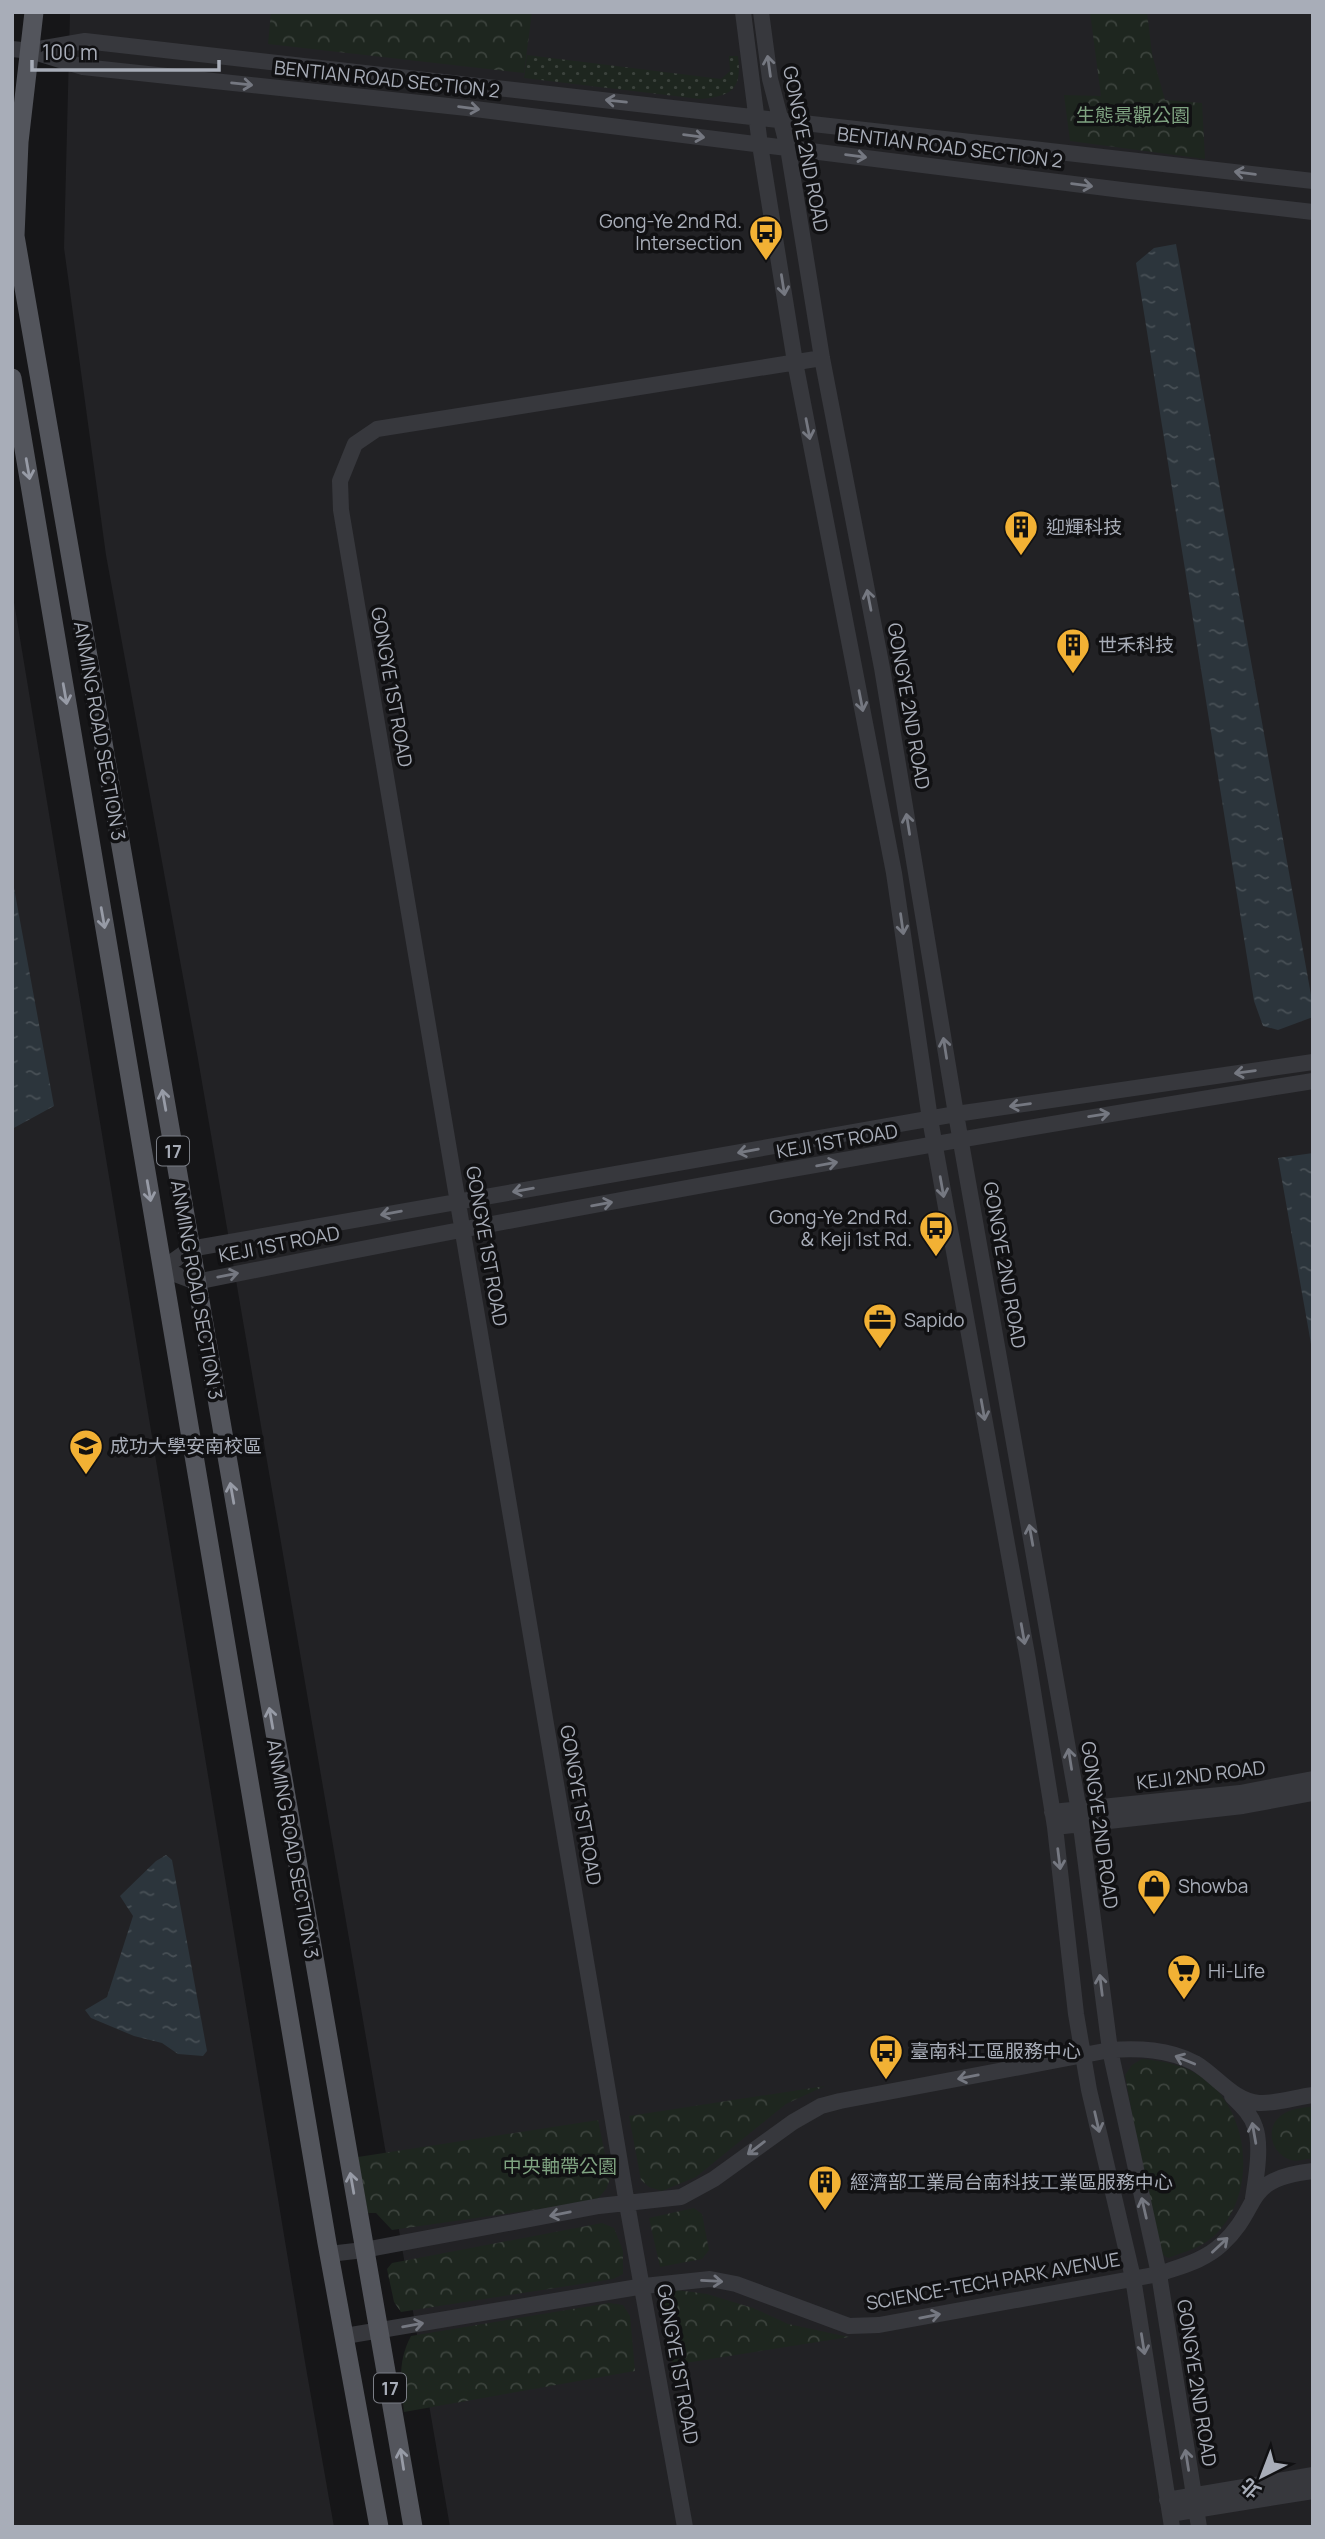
<svg xmlns="http://www.w3.org/2000/svg" width="1325" height="2539" viewBox="0 0 1325 2539" font-family="Manrope,'Noto Sans TC',sans-serif">
<defs>
<pattern id="grass-dots" width="8" height="8" patternUnits="userSpaceOnUse" patternTransform="scale(1.75)"><rect width="8" height="8" fill="#1e261f"/><path d="M2 2h.1M6 6h.1" fill="none" stroke="#3c433d" stroke-width="1.8" stroke-linecap="round"/></pattern>
<pattern id="park-crowns" width="20" height="18" patternUnits="userSpaceOnUse" patternTransform="scale(1.75)"><rect width="20" height="18" fill="#1e261f"/><path d="M2 6a3 3 0 1 1 6 0M12 15a3 3 0 1 1 6 0" fill="none" stroke="#3c433d"/></pattern>
<pattern id="water-ripples" width="26" height="14" patternUnits="userSpaceOnUse" patternTransform="scale(1.75)"><rect width="26" height="14" fill="#2c353c"/><path d="M2 4q2-2 4 0t4 0M15 11q2-2 4 0t4 0" fill="none" stroke="#485056"/></pattern>
</defs>
<rect width="100%" height="100%" fill="#161618"/>
<!-- built -->
<path fill="#222225" d="M70,12H1313V2527H450L198,1059L106,555L64,248Z
M12,590L305,2362L334,2527H12Z"/>
<!-- grass -->
<path fill="url(#grass-dots)" d="M527,55L721,79L730,71L729,56H738C742,89 733,96 700,99L524,78Z"/>
<!-- park -->
<path fill="url(#park-crowns)" d="M271,12H532L524,73L268,44Z
M1090,12H1147L1152,54L1165,100L1202,103L1205,159L1070,141L1064,95L1101,96Z
M1142,2059C1168,2061 1196,2068 1215,2088C1251,2126 1254,2196 1216,2234C1203,2247 1185,2252 1168,2258L1160,2253L1155,2242L1125,2075L1132,2065Z
M825,2086L786,2104L696,2177L662,2191L649,2187L641,2180L629,2116Z
M1313,2106V2158C1306,2159 1297,2162 1291,2160C1269,2153 1264,2124 1285,2113C1294,2108 1304,2108 1313,2106Z
M598,2120L610,2179L606,2189L596,2201L392,2230L376,2213H368L358,2157Z
M694,2208L702,2214L709,2250L702,2259L660,2267L649,2218Z
M602,2223L614,2228L623,2251V2274L613,2279L401,2312L394,2302L387,2269L392,2263Z
M677,2290L707,2294L753,2308L788,2324L849,2337L673,2365L661,2311L663,2302Z
M609,2303L623,2305L630,2316L635,2371L404,2412C401,2385 397,2362 411,2336Z"/>
<!-- water -->
<path fill="url(#water-ripples)" d="M1176,244L1313,1006V1017L1278,1030L1263,1026L1254,1001L1136,263L1154,248Z
M12,877L54,1106L12,1129Z
M1313,1153V1355L1278,1158Z
M166,1855L172,1860L207,2051L203,2056L178,2054L162,2043L134,2036L91,2018L85,2010L107,1997L133,1916L120,1896L156,1861Z"/>
<g fill="none" stroke-linecap="round" stroke-linejoin="round">
<!-- minor -->
<path stroke="#37383d" stroke-width="16" d="M743,12L760,145L795,362L894,873L930,1119L1028,1660L1055,1827L1076,2014L1089,2090L1133,2278L1172,2527
M761,12L770,79L788,148L822,358L882,668L956,1114L1079,1811L1110,2050L1159,2274L1199,2527
M12,49L31,51L83,67L467,108L1130,191L1313,212
M33,50L85,41L1313,181
M162,1269L190,1249L956,1114L1313,1062
M162,1269L196,1282C567,1207 940,1141 1313,1081
M1052,1812L1240,1793L1313,1779
M1055,1827L1243,1806L1313,1793
M1232,2096C1241,2105 1251,2114 1255,2127C1262,2145 1256,2179 1253,2198
M329,2254L364,2250L599,2206L681,2197L714,2179L793,2122L821,2106L840,2101L1110,2050C1139,2048 1168,2049 1195,2063C1216,2075 1233,2101 1259,2103C1276,2104 1296,2097 1313,2095
M345,2336L644,2286L710,2279L736,2284L849,2326L879,2325L1159,2274C1181,2266 1204,2261 1222,2244C1263,2206 1241,2179 1313,2171
M1167,2500L1313,2475
M1170,2514L1313,2491
M685,2527L627,2204L341,510L340,481L355,444L377,429L822,358"/>
<!-- major -->
<path stroke="#53555c" stroke-width="19" d="M34,12L19,142L15,236L413,2527
M12,378L327,2243L379,2527"/>
</g>
<!-- one-way arrows -->
<defs><path id="oneway-shaft" d="M-6 0H5M1.5-3L5.5 0L1.5 3" fill="none" stroke-width="1.6" stroke-linecap="round" stroke-linejoin="round" transform="scale(1.75)"/></defs>
<g stroke="#757881">
<use href="#oneway-shaft" transform="translate(769 66) rotate(-98)"/>
<use href="#oneway-shaft" transform="translate(242 84) rotate(6)"/>
<use href="#oneway-shaft" transform="translate(616 101) rotate(-174)"/>
<use href="#oneway-shaft" transform="translate(469 108) rotate(7)"/>
<use href="#oneway-shaft" transform="translate(694 136) rotate(7)"/>
<use href="#oneway-shaft" transform="translate(856 156) rotate(7)"/>
<use href="#oneway-shaft" transform="translate(1245 173) rotate(-173)"/>
<use href="#oneway-shaft" transform="translate(1082 185) rotate(7)"/>
<use href="#oneway-shaft" transform="translate(783 285) rotate(81)"/>
<use href="#oneway-shaft" transform="translate(808 429) rotate(79)"/>
<use href="#oneway-shaft" transform="translate(869 600) rotate(-101)"/>
<use href="#oneway-shaft" transform="translate(861 701) rotate(79)"/>
<use href="#oneway-shaft" transform="translate(908 824) rotate(-99)"/>
<use href="#oneway-shaft" transform="translate(902 924) rotate(82)"/>
<use href="#oneway-shaft" transform="translate(945 1048) rotate(-99)"/>
<use href="#oneway-shaft" transform="translate(1245 1072) rotate(172)"/>
<use href="#oneway-shaft" transform="translate(1020 1105) rotate(172)"/>
<use href="#oneway-shaft" transform="translate(1099 1115) rotate(-9)"/>
<use href="#oneway-shaft" transform="translate(748 1151) rotate(170)"/>
<use href="#oneway-shaft" transform="translate(827 1164) rotate(-10)"/>
<use href="#oneway-shaft" transform="translate(942 1187) rotate(80)"/>
<use href="#oneway-shaft" transform="translate(523 1190) rotate(170)"/>
<use href="#oneway-shaft" transform="translate(602 1204) rotate(-10)"/>
<use href="#oneway-shaft" transform="translate(391 1213) rotate(170)"/>
<use href="#oneway-shaft" transform="translate(228 1275) rotate(-11)"/>
<use href="#oneway-shaft" transform="translate(983 1410) rotate(80)"/>
<use href="#oneway-shaft" transform="translate(1031 1535) rotate(-100)"/>
<use href="#oneway-shaft" transform="translate(1023 1634) rotate(80)"/>
<use href="#oneway-shaft" transform="translate(1070 1759) rotate(-99)"/>
<use href="#oneway-shaft" transform="translate(1059 1859) rotate(83)"/>
<use href="#oneway-shaft" transform="translate(1101 1985) rotate(-97)"/>
<use href="#oneway-shaft" transform="translate(1185 2060) rotate(-158)"/>
<use href="#oneway-shaft" transform="translate(968 2077) rotate(169)"/>
<use href="#oneway-shaft" transform="translate(1097 2122) rotate(77)"/>
<use href="#oneway-shaft" transform="translate(1254 2133) rotate(-100)"/>
<use href="#oneway-shaft" transform="translate(756 2148) rotate(143)"/>
<use href="#oneway-shaft" transform="translate(1144 2208) rotate(-103)"/>
<use href="#oneway-shaft" transform="translate(560 2214) rotate(169)"/>
<use href="#oneway-shaft" transform="translate(1220 2245) rotate(-43)"/>
<use href="#oneway-shaft" transform="translate(712 2281) rotate(3)"/>
<use href="#oneway-shaft" transform="translate(930 2316) rotate(-11)"/>
<use href="#oneway-shaft" transform="translate(413 2325) rotate(-10)"/>
<use href="#oneway-shaft" transform="translate(1143 2344) rotate(81)"/>
<use href="#oneway-shaft" transform="translate(1187 2460) rotate(-99)"/>
</g>
<g stroke="#979ba6">
<use href="#oneway-shaft" transform="translate(28 469) rotate(80)"/>
<use href="#oneway-shaft" transform="translate(65 694) rotate(80)"/>
<use href="#oneway-shaft" transform="translate(103 918) rotate(80)"/>
<use href="#oneway-shaft" transform="translate(164 1100) rotate(-100)"/>
<use href="#oneway-shaft" transform="translate(149 1191) rotate(80)"/>
<use href="#oneway-shaft" transform="translate(232 1493) rotate(-100)"/>
<use href="#oneway-shaft" transform="translate(271 1718) rotate(-100)"/>
<use href="#oneway-shaft" transform="translate(352 2183) rotate(-100)"/>
<use href="#oneway-shaft" transform="translate(402 2459) rotate(-99)"/>
</g>
<!-- icons -->
<defs>
<g id="bus-pin" transform="scale(1.75)"><path d="M0 17L-7.5 6A9.5 9.5 0 1 1 7.5 6Z" fill="#f2b134" stroke="#111113"/><path d="M-5-6H5V4H4V6H2V4H-2V6H-4V4H-5ZM-3.5-4V0h7V-4ZM-3.5 1.2v1.5H-2V1.2ZM2 1.2v1.5H3.5V1.2Z" fill="#111"/></g>
<g id="building-pin" transform="scale(1.75)"><path d="M0 17L-7.5 6A9.5 9.5 0 1 1 7.5 6Z" fill="#f2b134" stroke="#111113"/><path d="M-4-6H4V6H1V3H-1V6H-4ZM-2.5-4.3h1.7v1.8h-1.7ZM.8-4.3h1.7v1.8H.8ZM-2.5-1h1.7V.8h-1.7ZM.8-1h1.7V.8H.8Z" fill="#111"/></g>
<g id="office-pin" transform="scale(1.75)"><path d="M0 17L-7.5 6A9.5 9.5 0 1 1 7.5 6Z" fill="#f2b134" stroke="#111113"/><path d="M-6-3h4V-5.5h4V-3h4V5H-6ZM-1-4.5V-3h2v-1.5ZM-6 0V1H6V0Z" fill="#111"/></g>
<g id="university-pin" transform="scale(1.75)"><path d="M0 17L-7.5 6A9.5 9.5 0 1 1 7.5 6Z" fill="#f2b134" stroke="#111113"/><path d="M0-5L7-2L0 1L-7-2ZM-4 1L0 2.5L4 1V4Q0 6-4 4Z" fill="#111"/></g>
<g id="shop-pin" transform="scale(1.75)"><path d="M0 17L-7.5 6A9.5 9.5 0 1 1 7.5 6Z" fill="#f2b134" stroke="#111113"/><path d="M-5-2.5h2.3a2.7 3.5 0 0 1 5.4 0H5L5.5 6h-11ZM-1.5-2.5h3a1.5 2.3 0 0 0-3 0Z" fill="#111"/></g>
<g id="supermarket-pin" transform="scale(1.75)"><path d="M0 17L-7.5 6A9.5 9.5 0 1 1 7.5 6Z" fill="#f2b134" stroke="#111113"/><path d="M-6-5.5h2.5l.6 2H6L4.5 2H-2.5L-4.4-4H-6ZM-1.5 3.2a1.3 1.3 0 1 0 .1 0ZM3 3.2a1.3 1.3 0 1 0 .1 0Z" fill="#111"/></g>
</defs>
<g fill-rule="evenodd">
<use href="#bus-pin" x="766" y="232"/>
<use href="#building-pin" x="1021" y="527"/>
<use href="#building-pin" x="1073" y="645"/>
<use href="#bus-pin" x="936" y="1228"/>
<use href="#office-pin" x="880" y="1320"/>
<use href="#university-pin" x="86" y="1446"/>
<use href="#shop-pin" x="1154" y="1886"/>
<use href="#supermarket-pin" x="1184" y="1971"/>
<use href="#bus-pin" x="886" y="2051"/>
<use href="#building-pin" x="825" y="2182"/>
</g>
<g text-anchor="middle" dominant-baseline="central" stroke-width="7" stroke-linejoin="round" paint-order="stroke">
<!-- shield labels -->
<g fill="#111113" stroke="#7b7e86" stroke-width="2">
<rect x="157" y="1136.5" width="32" height="29" rx="5"/>
<rect x="374" y="2373.5" width="32" height="29" rx="5"/>
</g>
<g font-size="18" font-weight="bold" fill="#a8adb8">
<text x="173" y="1151">17</text>
<text x="390" y="2388">17</text>
</g>
<!-- street labels -->
<g font-size="19" fill="#a8adb8" stroke="#111113">
<text transform="translate(387 79) rotate(6)">BENTIAN ROAD SECTION 2</text>
<text transform="translate(950 147) rotate(7)">BENTIAN ROAD SECTION 2</text>
<text transform="translate(806 149) rotate(79)">GONGYE 2ND ROAD</text>
<text transform="translate(392 687) rotate(80)">GONGYE 1ST ROAD</text>
<text transform="translate(909 706) rotate(80)">GONGYE 2ND ROAD</text>
<text transform="translate(100 731) rotate(80)">ANMING ROAD SECTION 3</text>
<text transform="translate(837 1141) rotate(-10)">KEJI 1ST ROAD</text>
<text transform="translate(279 1244) rotate(-11)">KEJI 1ST ROAD</text>
<text transform="translate(487 1246) rotate(80)">GONGYE 1ST ROAD</text>
<text transform="translate(1005 1265) rotate(80)">GONGYE 2ND ROAD</text>
<text transform="translate(197 1290) rotate(80)">ANMING ROAD SECTION 3</text>
<text transform="translate(1201 1775) rotate(-7)">KEJI 2ND ROAD</text>
<text transform="translate(581 1805) rotate(80)">GONGYE 1ST ROAD</text>
<text transform="translate(1100 1825) rotate(82)">GONGYE 2ND ROAD</text>
<text transform="translate(293 1849) rotate(80)">ANMING ROAD SECTION 3</text>
<text transform="translate(993 2281) rotate(-10)">SCIENCE-TECH PARK AVENUE</text>
<text transform="translate(678 2364) rotate(80)">GONGYE 1ST ROAD</text>
<text transform="translate(1197 2383) rotate(81)">GONGYE 2ND ROAD</text>
</g>
<!-- park labels -->
<g font-size="19" fill="#7fa381" stroke="#111113">
<text x="1133" y="115">生態景觀公園</text>
<text x="560" y="2166">中央軸帶公園</text>
</g>
<!-- poi labels -->
<g font-size="19" fill="#a8adb8" stroke="#111113" text-anchor="start">
<text x="742" y="221" text-anchor="end">Gong-Ye 2nd Rd.<tspan x="742" dy="22">Intersection</tspan></text>
<text x="1046" y="527">迎輝科技</text>
<text x="1098" y="645">世禾科技</text>
<text x="912" y="1217" text-anchor="end">Gong-Ye 2nd Rd.<tspan x="912" dy="22">＆ Keji 1st Rd.</tspan></text>
<text x="904" y="1320">Sapido</text>
<text x="110" y="1446">成功大學安南校區</text>
<text x="1178" y="1886">Showba</text>
<text x="1208" y="1971">Hi-Life</text>
<text x="910" y="2051">臺南科工區服務中心</text>
<text x="850" y="2182">經濟部工業局台南科技工業區服務中心</text>
</g>
</g>
<!-- border -->
<rect width="1325" height="2539" fill="none" stroke="#a8adb8" stroke-width="28"/>
<!-- north arrow -->
<g transform="translate(1262 2476) rotate(222)" stroke="#111113" stroke-width="5" paint-order="stroke">
<path d="M0-5L12 26L0 18L-12 26Z" fill="#a8adb8"/>
<text y="-10" font-size="19" font-weight="bold" text-anchor="middle" fill="#a8adb8">北</text>
</g>
<!-- scale -->
<path d="M32 60v10h187v-10" fill="none" stroke="#a8adb8" stroke-width="3.5"/>
<text x="42" y="60" font-size="21" fill="#a8adb8" stroke="#111113" stroke-width="5" paint-order="stroke">100 m</text>
</svg>
